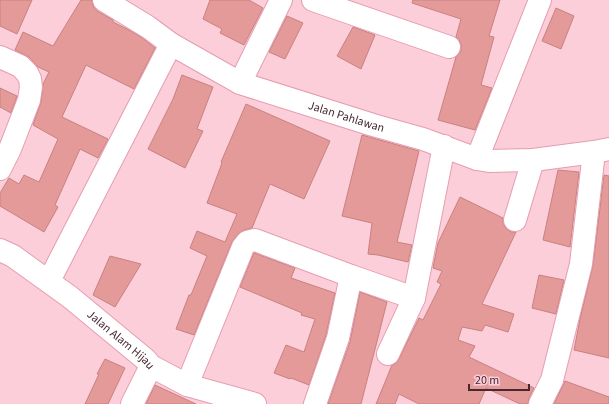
<svg xmlns="http://www.w3.org/2000/svg" width="609" height="404" viewBox="0 0 609 404" font-family="'Source Sans 3',sans-serif">
<rect width="100%" height="100%" fill="#fcceda"/>
<!-- building -->
<path fill="#e49a98" stroke="#c8817f" d="M0,0H32L17,34L0,26Z
M81,0H92L93,6L97,11L113,20V22L127,29L141,37L155,48L134,89L86,65L62,117L108,139L98,158L80,149L55,205L58,207L44,232L0,206V193L9,178L19,184L24,175L39,182L58,139L33,125L41,102L43,84L49,72L38,67L29,57L15,50L23,32L53,46Z
M210,0H249L263,8L244,45L220,33L222,29L203,19Z
M413,0H500L489,36L494,37L481,85L492,88L475,130L438,120L456,57L457,56L461,51V44L459,39L456,37L461,19L412,3Z
M556,8L574,16L561,49L542,41Z
M287,16L303,23L285,59L269,52Z
M353,27L375,35L361,69L337,56Z
M182,75L213,87L197,129L203,131L185,168L148,149L173,99Z
M0,88L17,96L11,113L0,107Z
M246,104L330,141L304,199L270,184L252,228L244,230L238,234L232,242L194,335L176,329L189,295H191L207,256L190,248L197,231L225,242L237,214L207,203L222,163L221,162Z
M362,135L419,151L397,242L412,245L408,262L378,255L368,254L372,223L342,216Z
M558,170L579,172L570,247L543,240Z
M604,175L609,176V358L574,350L580,319L593,265Z
M460,197L503,218V223L506,228L511,232H516L482,304L514,314L508,332L485,325L482,331L462,327L458,340L475,346L469,357L534,388L529,398L528,404H520L486,388L479,404H419L399,394L395,404H376L392,365L395,364L399,359L419,318L423,320L441,284L437,282L442,271L433,268L438,243Z
M254,253L295,268L291,278L335,293L326,335L309,385L291,378L290,379L274,373L286,345L304,352L315,319L301,315L302,313L240,287Z
M110,256L141,264L115,307L93,295Z
M539,275L564,280L556,314L532,308Z
M360,292L387,302L361,404H328L350,342Z
M105,359L125,368L108,404H85L99,374H97Z
M565,381L609,397V404H554Z
M155,385L196,404H146Z"/>
<g fill="none" stroke-linecap="round" stroke-linejoin="round">
<!-- street casing -->
<g stroke="#e59db1" stroke-width="24">
<g id="street">
<path id="s1" d="M104,0L148,27L171,44L240,83L373,125L423,139L477,159L489,161L533,160L594,152L609,149"/>
<path d="M313,0L449,47"/>
<path d="M0,57L20,66L27,73L30,79L31,87L29,100L10,149L0,169"/>
<path d="M240,83L281,0"/>
<path d="M477,159L540,0"/>
<path d="M515,220L533,160"/>
<path id="s2" d="M0,250L13,256L70,297L145,359L151,366L187,385L255,404"/>
<path d="M49,281L171,44"/>
<path d="M388,354L414,298L444,146"/>
<path d="M187,385L243,247L247,242L255,240L351,276L414,298"/>
<path d="M132,404L151,366"/>
<path d="M315,404L338,338L351,276"/>
<path d="M540,404L552,380L581,264L594,152"/>
</g>
</g>
<!-- street -->
<use href="#street" stroke="#fff" stroke-width="22"/>
</g>
<g text-anchor="middle" dominant-baseline="central" stroke-width="3" stroke-linejoin="round" paint-order="stroke">
<!-- street labels -->
<g font-size="12" fill="#462931" stroke="#fcceda">
<text stroke="none"><textPath href="#s1" startOffset="271">Jalan Pahlawan</textPath></text>
<text stroke="none"><textPath href="#s2" startOffset="151">Jalan Alam Hijau</textPath></text>
</g>
</g>
<!-- scale -->
<path d="M469 384v6h60v-6" fill="none" stroke="#462931" stroke-width="2"/>
<text x="475" y="384" font-size="12" fill="#462931" stroke="#fcceda" stroke-width="3" paint-order="stroke">20 m</text>
</svg>
